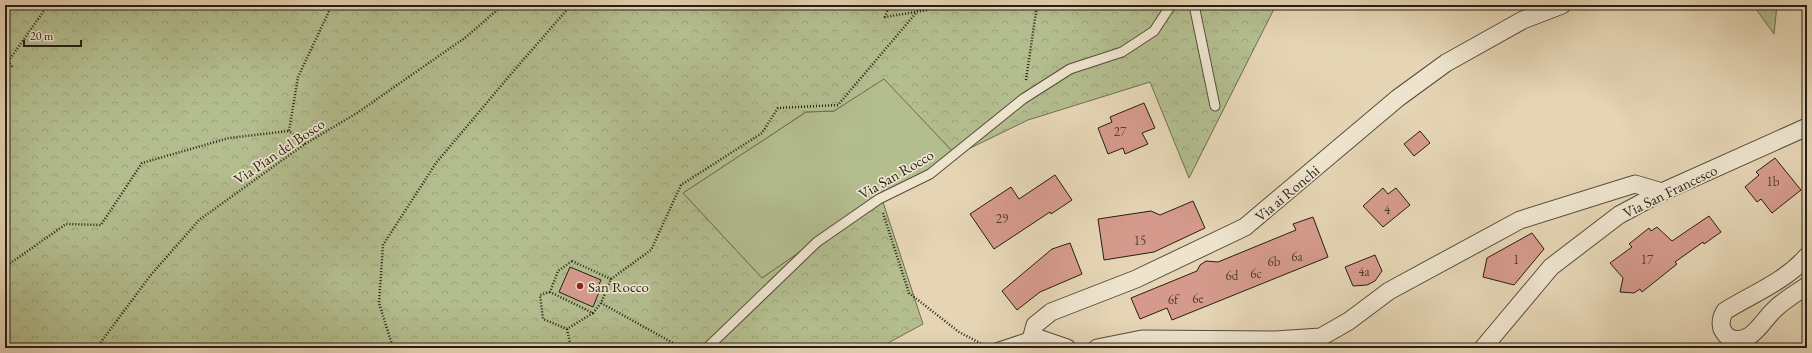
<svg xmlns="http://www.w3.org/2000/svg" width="1812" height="353" viewBox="0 0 1812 353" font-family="'EB Garamond',serif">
<defs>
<pattern id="forest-crowns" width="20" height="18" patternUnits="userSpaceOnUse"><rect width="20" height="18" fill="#b3bd8e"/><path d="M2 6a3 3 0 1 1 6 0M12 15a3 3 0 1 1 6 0" fill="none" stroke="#9aa27a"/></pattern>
</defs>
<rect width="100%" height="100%" fill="#e5d5b4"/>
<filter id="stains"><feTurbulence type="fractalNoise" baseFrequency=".005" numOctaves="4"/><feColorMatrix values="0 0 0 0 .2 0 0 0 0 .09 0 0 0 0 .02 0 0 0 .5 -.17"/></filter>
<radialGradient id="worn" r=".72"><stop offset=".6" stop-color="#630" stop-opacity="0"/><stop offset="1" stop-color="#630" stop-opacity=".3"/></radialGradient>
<!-- grass -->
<path fill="#b3bd8e" stroke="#6d6e51" d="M884,78L956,155L881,196L762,278L683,193L806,112L834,111Z"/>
<!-- forest -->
<path fill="url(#forest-crowns)" stroke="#6d6e51" d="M5,5H1273L1275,7L1189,178L1150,82L1028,120L956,155L884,79L834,111L806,112L683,193L762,278L881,196L923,324L879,348H5Z
M1753,5H1777L1774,34Z"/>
<!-- building -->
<path fill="#d59a8c" stroke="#271e14" d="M1144,103L1155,128L1142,133L1148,144L1125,154L1123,148L1108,154L1098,128L1112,122L1110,117Z
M1420,131L1430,143L1414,156L1404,144Z
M1775,158L1801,190L1772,213L1761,199L1757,202L1745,187L1759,175L1756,172Z
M1055,175L1072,200L1051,214L1050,212L994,249L970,214L1011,187L1019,199Z
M1383,188L1388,194L1396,188L1410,205L1383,227L1363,206Z
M1193,201L1205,228L1154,252L1104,260L1098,219L1151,211L1160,215Z
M1709,216L1721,232L1704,244L1703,242L1675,262L1677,264L1642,292L1640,289L1634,293L1620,292L1623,278L1610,263L1632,247L1629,244L1649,228L1651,231L1657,227L1672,241Z
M1313,217L1328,257L1172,320L1167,308L1140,319L1131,298L1197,271L1200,265L1206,261L1218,262L1296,230L1293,224Z
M1532,233L1544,249L1514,285L1483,277L1487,258Z
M1070,243L1082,274L1040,292L1017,310L1002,291L1052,249Z
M1375,255L1382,271L1375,281L1367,285L1353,286L1345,267Z
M570,267L601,280L596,291L599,292L593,307L559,292Z"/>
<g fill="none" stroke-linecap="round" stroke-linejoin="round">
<!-- lane casing -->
<g stroke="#564c3c" stroke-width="11">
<path id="lane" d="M1194,5L1215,106
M707,348L817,242L879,199L930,174L1023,99L1070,69L1122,52L1154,31L1171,5
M996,348L1032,336"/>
</g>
<!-- street casing -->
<g stroke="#564c3c" stroke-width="19">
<path id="street" d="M1807,256C1786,281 1752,294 1725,311C1721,317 1720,322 1722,329C1724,333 1726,336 1730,338C1751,346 1762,321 1774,310C1784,300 1796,293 1807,286
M1067,348L1032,336L1035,325L1051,312L1136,279L1245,227L1398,98L1446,63L1523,20L1562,5
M1097,348L1142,339L1275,340L1321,337L1349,321L1389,291L1520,220L1635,184L1662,192
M1483,348L1551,267L1619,215L1662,192L1807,127"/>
</g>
<!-- path -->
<path stroke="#271e14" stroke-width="2.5" stroke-dasharray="1 2" stroke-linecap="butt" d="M889,5L885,17L927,10
M8,61L13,68
M5,66L48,5
M1026,80L1037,5
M305,144L289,131L298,77L332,5
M883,213L909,293L959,332L984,345
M572,261L611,279L601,303L593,313L550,292L558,271Z
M5,267L66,224L101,225L142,163L229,138L289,131
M611,279L651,250L681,185L762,133L778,108L838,105L916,13
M550,292L540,295L543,319L567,329L593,313
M601,303L682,348
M567,329L571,348
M98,348L101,342L150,276L199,220L305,144L357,113L466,37L503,5
M393,348L379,303L383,245L436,163L511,74L571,5"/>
<!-- lane -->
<use href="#lane" stroke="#eee4ce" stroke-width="9"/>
<!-- street -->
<use href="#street" stroke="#eee4ce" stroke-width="17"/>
</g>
<!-- markers -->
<circle fill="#8f2418" stroke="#eee4ce" stroke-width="1.5" cx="580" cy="286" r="4"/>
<g text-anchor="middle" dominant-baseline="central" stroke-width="3.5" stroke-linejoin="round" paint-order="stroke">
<!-- number labels -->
<g font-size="13" fill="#523d32">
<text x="1120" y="131">27</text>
<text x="1773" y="181">1b</text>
<text x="1387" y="209">4</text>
<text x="1002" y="218">29</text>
<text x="1140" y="240">15</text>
<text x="1297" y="256">6a</text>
<text x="1516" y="259">1</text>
<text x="1647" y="259">17</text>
<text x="1274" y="261">6b</text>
<text x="1364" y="271">4a</text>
<text x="1256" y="273">6c</text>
<text x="1232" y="275">6d</text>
<text x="1198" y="298">6e</text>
<text x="1173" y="299">6f</text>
</g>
<!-- street labels -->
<g font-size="15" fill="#271e14" stroke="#eee4ce">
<text transform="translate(279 151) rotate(-34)">Via Pian del Bosco</text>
<text transform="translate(896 174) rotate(-30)">Via San Rocco</text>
<text transform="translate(1670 191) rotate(-26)">Via San Francesco</text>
<text transform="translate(1287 193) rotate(-40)">Via ai Ronchi</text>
</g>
<!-- poi labels -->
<g font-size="15" fill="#271e14" stroke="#eee4ce" text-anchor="start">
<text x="588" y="286">San Rocco</text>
</g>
</g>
<!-- margin -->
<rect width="1812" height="353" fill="none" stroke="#e5d5b4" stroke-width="20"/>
<rect x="6" y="6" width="1800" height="341" fill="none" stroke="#271e14" stroke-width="2"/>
<rect x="10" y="10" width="1792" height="333" fill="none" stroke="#271e14"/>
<!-- scale -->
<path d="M24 40v6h57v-6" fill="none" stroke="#271e14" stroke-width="2"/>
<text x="30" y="40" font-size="12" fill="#271e14" stroke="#eee4ce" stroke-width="3" paint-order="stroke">20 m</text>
<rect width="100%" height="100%" filter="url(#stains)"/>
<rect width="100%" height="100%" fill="url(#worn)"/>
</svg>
